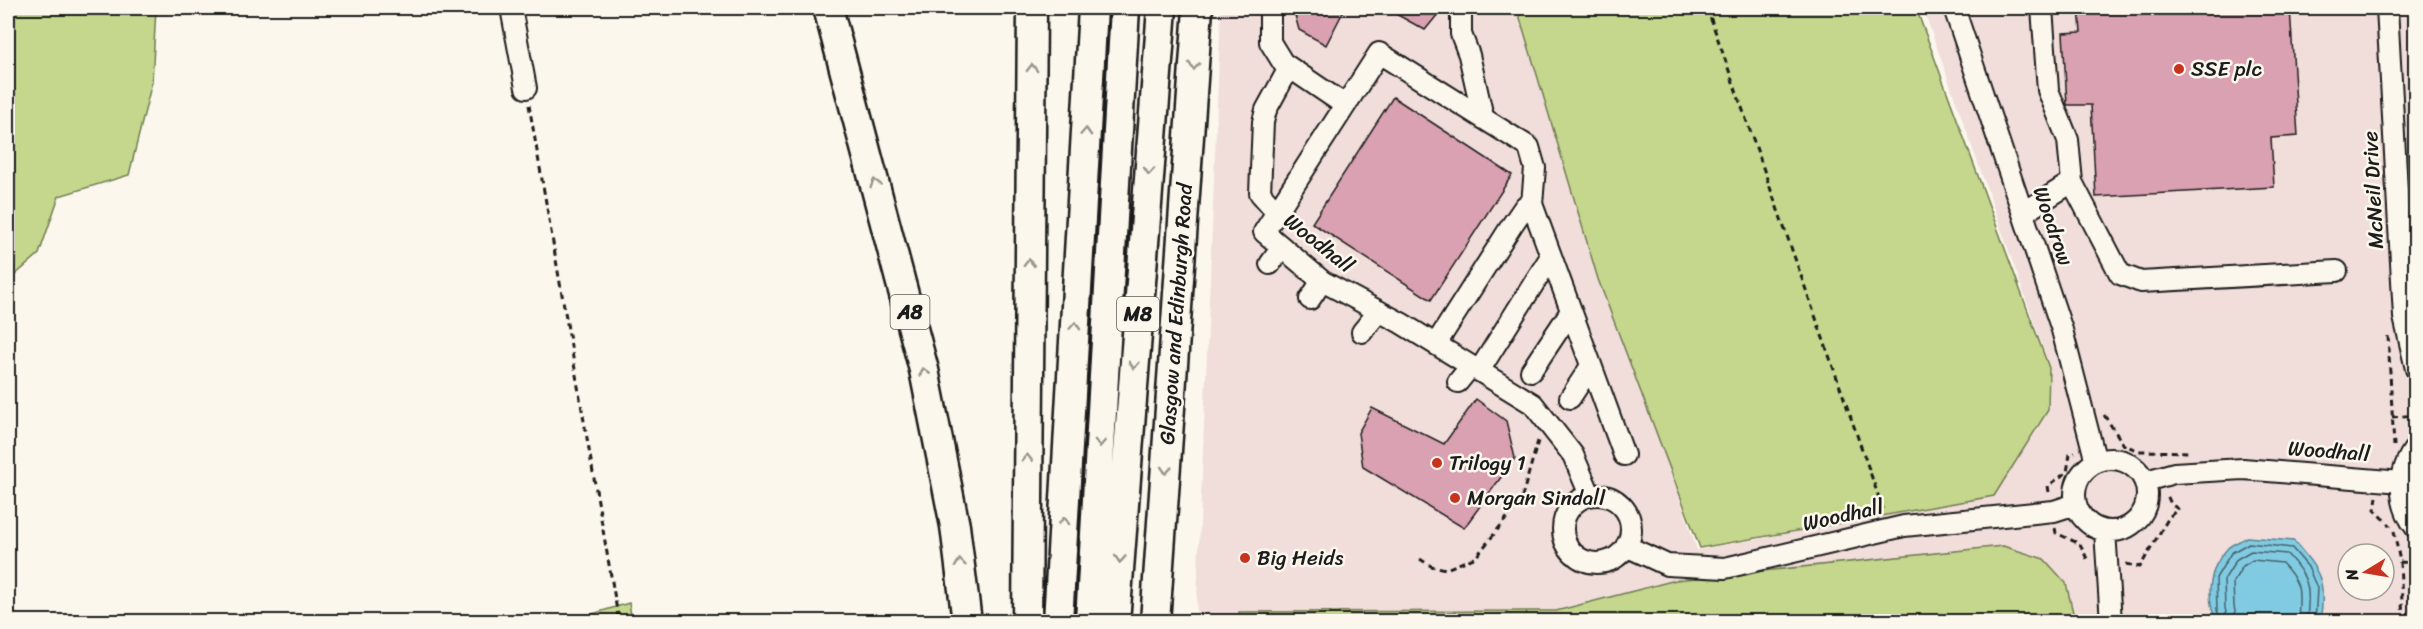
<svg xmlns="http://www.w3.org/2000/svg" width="2423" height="629" viewBox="0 0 2423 629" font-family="Sriracha,sans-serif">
<rect width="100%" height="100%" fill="#fbf7ec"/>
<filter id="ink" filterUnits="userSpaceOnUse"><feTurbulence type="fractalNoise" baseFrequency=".0167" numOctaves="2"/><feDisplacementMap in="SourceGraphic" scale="12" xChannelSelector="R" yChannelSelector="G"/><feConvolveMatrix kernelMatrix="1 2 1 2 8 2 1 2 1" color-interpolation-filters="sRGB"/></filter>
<g filter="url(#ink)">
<!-- built -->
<path fill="#f1ddda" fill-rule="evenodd" d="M1221,8H1517L1697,550L1994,496L2049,408L2050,367L1923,8H2415V621L1196,622ZM2348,554H2384V590H2348Z"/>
<!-- green -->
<path fill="#c4d78c" stroke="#707a54" stroke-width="1.5" d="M8,8H156L152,82L129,175L59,196L39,254L8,281Z
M1517,8H1916L2049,368L2048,410L1994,496L1700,548L1598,279Z
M2003,546L2044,559L2066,583L2075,621L1837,622L1794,619L1695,622H1241L1239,612L1556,611L1676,580Z
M629,603L632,621H590L592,614Z"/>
<!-- water -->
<path fill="#81cbe2" stroke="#598593" stroke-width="1.5" d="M2247,537L2294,541C2320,572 2327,580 2320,621H2216C2206,597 2208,569 2227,549C2231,544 2241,541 2247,537Z"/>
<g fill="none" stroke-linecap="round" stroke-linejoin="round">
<!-- shore -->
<path stroke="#44626b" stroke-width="1.5" d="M2221,622L2217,610L2216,578L2231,553L2249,543L2292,548L2308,567L2317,588L2315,622
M2228,622L2225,608L2224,580L2237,559L2251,551L2287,554C2312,581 2309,588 2307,622
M2237,622L2234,606L2233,582L2243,566L2253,560L2282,563C2304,586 2299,593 2298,622"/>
</g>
<!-- building -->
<path fill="#d9a1b1" stroke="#1c1c1c" stroke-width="1.5" d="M1293,8H1345L1326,45L1299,30Z
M1385,8H1443L1425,30Z
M2079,8H2290L2298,136L2271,138L2274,187L2096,197L2091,105H2067L2063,33L2081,32Z
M1393,97L1512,175L1431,300L1312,223Z
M1476,399L1506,421L1515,458L1464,528L1363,467L1358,433L1372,408L1444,444Z"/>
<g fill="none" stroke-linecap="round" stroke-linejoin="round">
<!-- minor casing -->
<g stroke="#1c1c1c" stroke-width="24">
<path id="minor" d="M511,8L526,88
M1270,8V42L1283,63L1345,105
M1461,8V34L1469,55L1483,117
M1954,8L2062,330L2096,462
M2387,8L2404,317L2416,369
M2072,182L2120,274L2141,282L2337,271
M1532,204L1535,168L1529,147L1379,53L1264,232L1322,281L1401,323L1533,404L1573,455L1590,495
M1277,212L1260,193L1263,122L1266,110L1289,68
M2023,213L2072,182L2068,140L2048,90L2042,8
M1270,264L1282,247
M1310,299L1322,281
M1362,332L1379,311
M1436,344L1512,225L1525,206L1532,204L1624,455
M1479,371L1551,256
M1531,371L1571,311
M1458,382L1471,366
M1570,398L1591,366
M2416,447C2397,471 2397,504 2416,528
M2075 495a36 36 0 1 1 72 0a36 36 0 1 1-72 0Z
M2146,481L2174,473L2243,469L2402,482
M1563 529a34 34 0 1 1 68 0a34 34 0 1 1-68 0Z
M2105,531L2111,622
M1626,546L1667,565L1725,568L1904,526L2054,511L2076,504"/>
</g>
<!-- highway casing -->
<g stroke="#1c1c1c" stroke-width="33">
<path id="highway" d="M828,8L924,370L955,526L967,622
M1027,622L1032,8
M1058,622L1093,8
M1090,622L1125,8
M1115,622L1162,8
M1155,622L1198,8"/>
</g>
<!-- path -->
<path stroke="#1c1c1c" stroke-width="3" stroke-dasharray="6 4.5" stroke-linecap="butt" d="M1707,8L1884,512
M529,105L619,622
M2388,336L2394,446
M2104,415L2124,445L2139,451L2191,452
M2392,417L2416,415
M2049,492L2048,486L2067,472L2070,454L2075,452
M2377,497L2375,510L2391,526
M2055,528L2056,533L2080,544L2088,561
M2394,531L2400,562L2403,622
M1420,559L1431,566L1446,569L1476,557L1521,500L1538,441
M2400,562L2416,563
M2126,564L2140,567L2169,517L2178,509L2171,504L2166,493"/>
<!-- minor -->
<use href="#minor" stroke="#fbf7ec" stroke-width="20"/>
<!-- highway -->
<use href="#highway" stroke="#fbf7ec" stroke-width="28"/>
</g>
<!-- one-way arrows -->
<defs><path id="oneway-chevron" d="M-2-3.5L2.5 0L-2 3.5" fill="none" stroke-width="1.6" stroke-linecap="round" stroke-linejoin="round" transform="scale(1.5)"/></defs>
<g stroke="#97948e">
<use href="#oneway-chevron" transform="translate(1194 66) rotate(94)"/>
<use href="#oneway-chevron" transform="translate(1032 68) rotate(-90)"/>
<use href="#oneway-chevron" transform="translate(1086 132) rotate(-87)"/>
<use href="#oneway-chevron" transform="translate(1149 171) rotate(94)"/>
<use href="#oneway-chevron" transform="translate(875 183) rotate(-105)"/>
<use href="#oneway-chevron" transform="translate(1029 263) rotate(-89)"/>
<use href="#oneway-chevron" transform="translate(1075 326) rotate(-87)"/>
<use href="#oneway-chevron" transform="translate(1134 365) rotate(94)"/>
<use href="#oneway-chevron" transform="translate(924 372) rotate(-103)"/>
<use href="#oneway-chevron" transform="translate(1100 443) rotate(93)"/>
<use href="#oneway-chevron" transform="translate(1027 458) rotate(-90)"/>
<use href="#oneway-chevron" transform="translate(1166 470) rotate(94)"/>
<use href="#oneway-chevron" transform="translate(1064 521) rotate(-87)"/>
<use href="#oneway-chevron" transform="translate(1120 559) rotate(94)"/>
<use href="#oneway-chevron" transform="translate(960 563) rotate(-97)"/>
</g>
</g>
<!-- markers -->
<g fill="#c8321e" stroke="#fbf7ec" stroke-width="2">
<circle cx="2179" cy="69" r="6"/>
<circle cx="1437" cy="463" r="6"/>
<circle cx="1455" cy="498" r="6"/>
<circle cx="1245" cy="558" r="6"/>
</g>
<g text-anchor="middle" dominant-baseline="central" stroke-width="5" stroke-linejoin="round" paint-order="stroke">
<!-- shield labels -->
<g fill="#fbf7ec" stroke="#5f5e5a" stroke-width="1.5">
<rect x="890.5" y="295" width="39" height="34" rx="4.5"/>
<rect x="1117" y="297" width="42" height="34" rx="4.5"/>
</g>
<g font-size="20" font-weight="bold" fill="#1c1c1c">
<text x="910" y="312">A8</text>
<text x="1138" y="314">M8</text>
</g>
<!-- poi labels -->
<g font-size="21" fill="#1c1c1c" stroke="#fbf7ec" text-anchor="start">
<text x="2191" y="69">SSE plc</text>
<text x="1449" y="463">Trilogy 1</text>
<text x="1467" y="498">Morgan Sindall</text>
<text x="1257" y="558">Big Heids</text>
</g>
<!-- street labels -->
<g font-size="21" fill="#1c1c1c" stroke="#fbf7ec">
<text transform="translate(2373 190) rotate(-93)">McNeil Drive</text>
<text transform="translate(2053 226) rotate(71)">Woodrow</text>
<text transform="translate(1319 243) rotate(38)">Woodhall</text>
<text transform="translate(1176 314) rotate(-86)">Glasgow and Edinburgh Road</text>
<text transform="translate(2329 451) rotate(4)">Woodhall</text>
<text transform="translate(1843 515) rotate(-13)">Woodhall</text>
</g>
</g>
<!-- margin -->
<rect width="2423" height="629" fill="none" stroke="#fbf7ec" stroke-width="30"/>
<rect x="15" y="15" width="2393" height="599" fill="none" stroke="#1c1c1c" stroke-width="2" filter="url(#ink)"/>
<!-- north arrow -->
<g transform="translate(2366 572) rotate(259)"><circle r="28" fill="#fbf7ec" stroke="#a29f99" stroke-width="1.5"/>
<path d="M0-4.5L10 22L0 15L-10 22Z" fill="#c8321e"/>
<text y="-9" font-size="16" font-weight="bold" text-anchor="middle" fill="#1c1c1c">N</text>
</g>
</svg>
